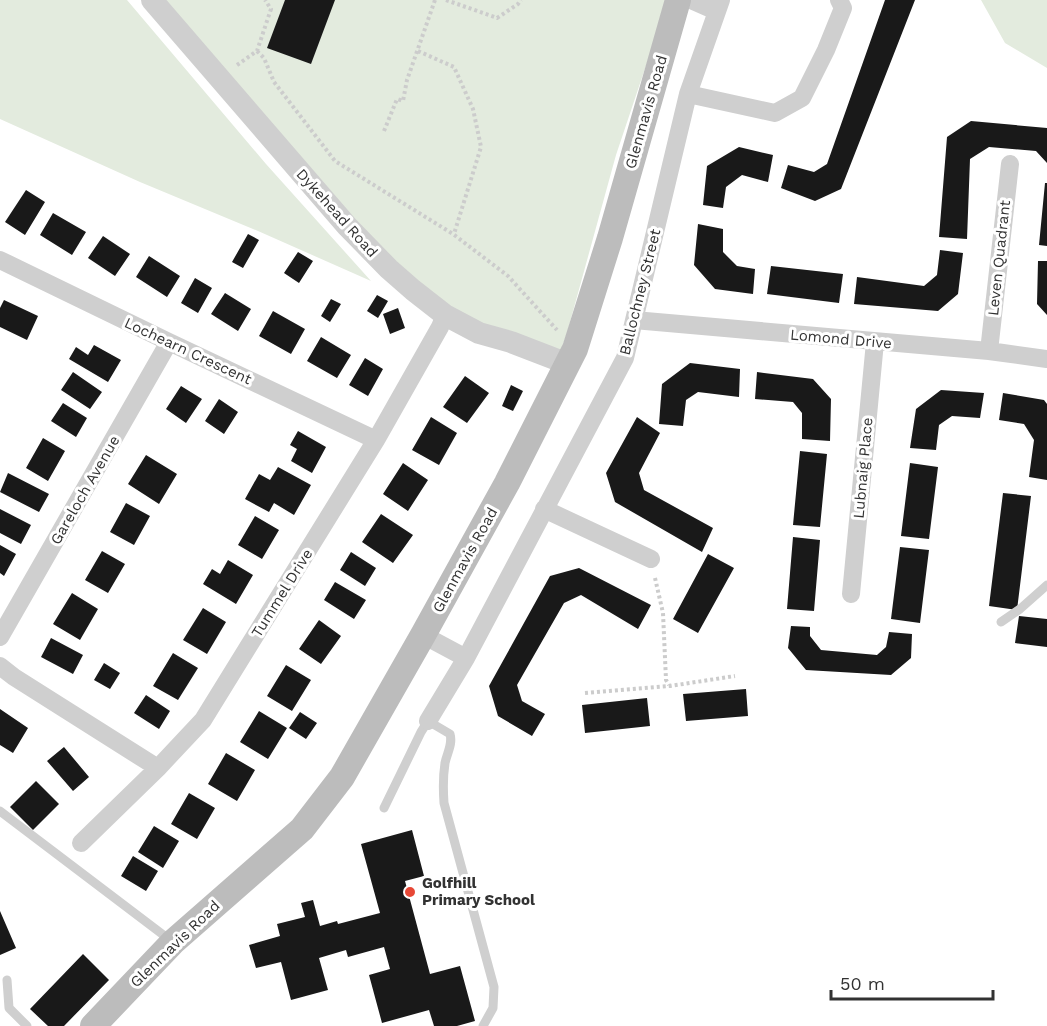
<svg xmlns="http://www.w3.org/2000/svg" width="1047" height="1026" viewBox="0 0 1047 1026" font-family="'Work Sans',sans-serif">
<rect width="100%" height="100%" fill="#fff"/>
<!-- green -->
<path fill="#e3ebde" d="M0,0H127L266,164L371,281L258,231L140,182L0,119Z
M155,0H668L616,155L567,333L559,355L446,312L372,252Z
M981,0H1047V68L1005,43Z"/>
<!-- building -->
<path fill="#191919" d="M285,0H335L311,64L267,48Z
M885,0H915L841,189L815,201L781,188L788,165L814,172L827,164Z
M971,121L1047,128V163L1036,151L989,147L970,159L967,239L939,237L947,137Z
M739,147L773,155L768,182L742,175L726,187L723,208L703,205L707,166Z
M1045,183H1047V246L1039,245Z
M26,190L45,202L25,235L5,222Z
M53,213L86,232L72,255L40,235Z
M698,224L723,229V252L737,266L755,269L753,294L715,289L694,265Z
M248,234L259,240L243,268L232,262Z
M103,236L130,254L115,276L88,258Z
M940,250L963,253L958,294L938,311L854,304L857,277L924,286L937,275Z
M298,252L313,261L299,283L284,273Z
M149,256L180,276L167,297L136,277Z
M1038,261H1047V315L1037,304Z
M771,266L843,274L839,303L767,294Z
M195,278L212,288L198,313L181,303Z
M225,293L251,309L238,331L211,314Z
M377,295L388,301L378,318L367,311Z
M331,299L341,304L330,322L321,316Z
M4,300L38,316L27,340L0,327V308Z
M398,308L405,328L390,334L383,314Z
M273,311L305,329L291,354L259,336Z
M321,337L351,355L337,378L307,361Z
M94,345L121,360L108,382L69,359L76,347L88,355Z
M365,358L383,369L368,396L349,385Z
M690,363L740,369L739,397L698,392L686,400L683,426L659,424L662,384Z
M73,372L102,392L90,409L61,390Z
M757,372L813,379L831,399L830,441L802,439V413L793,402L755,399Z
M465,376L489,393L467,423L443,407Z
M511,385L523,391L513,411L502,406Z
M181,386L202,399L186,423L166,409Z
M941,390L984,393L980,418L952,416L939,425L936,450L910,448L916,409Z
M1003,393L1044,400L1047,404V480L1029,477L1034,440L1024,424L999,420Z
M219,399L238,412L224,434L205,421Z
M63,403L87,418L76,437L51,421Z
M431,417L457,433L439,465L412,450Z
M637,417L660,433L639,473L644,490L713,528L702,552L615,502L606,473Z
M298,431L326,447L312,473L291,461L297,449L290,445Z
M43,438L65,451L48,481L26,468Z
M800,451L827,454L820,527L793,525Z
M146,455L177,474L159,504L128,484Z
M403,463L428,480L408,511L383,494Z
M910,463L938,467L929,539L901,536Z
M278,467L311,485L294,515L274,503L269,512L245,499L259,474L270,480Z
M8,473L49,494L39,512L0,492Z
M1003,493L1031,496L1017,610L989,606Z
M126,503L150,516L134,545L110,532Z
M0,509L31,525L21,544L0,533Z
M381,514L413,535L393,563L362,542Z
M255,516L279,530L262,559L238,545Z
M793,537L820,540L814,611L787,609Z
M0,545L16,554L4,576L0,573Z
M900,547L929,550L920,623L891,619Z
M102,551L125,564L108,593L85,580Z
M351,552L376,568L365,586L340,570Z
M708,554L734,568L698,633L673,619Z
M228,560L253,575L236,604L203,584L212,569L220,574Z
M579,568L651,605L638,629L581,595L564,603L517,685L522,701L545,714L532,736L498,716L489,686L550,576Z
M335,582L366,600L354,619L324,600Z
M72,593L98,609L80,640L53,624Z
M203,608L226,622L207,654L183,640Z
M1019,616L1047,619V647L1015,643Z
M319,620L341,636L321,664L299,649Z
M791,626L810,627V636L821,650L877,655L886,647L889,632L912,634L911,658L891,675L806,670L788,648Z
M51,638L83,655L73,674L41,657Z
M173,653L198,668L178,700L153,686Z
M104,663L120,673L110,689L94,680Z
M286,665L311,680L292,711L267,696Z
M746,689L748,716L686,721L683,694Z
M146,695L170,711L159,729L134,713Z
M647,698L650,726L585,733L582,705Z
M0,709L28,728L13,753L0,745Z
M259,711L287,728L268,759L240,742Z
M300,712L317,723L306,739L289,728Z
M64,747L89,777L73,791L47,761Z
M226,753L255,770L237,801L208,784Z
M36,781L59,804L33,830L10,807Z
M189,793L215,808L197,839L171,824Z
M154,826L179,841L163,868L138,852Z
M412,830L424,876L405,881L430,974L460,966L475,1021L457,1026H434L429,1010L382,1023L369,975L390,969L384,947L348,957L346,950L319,958L328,990L291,1000L281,962L256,968L249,945L280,936L277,924L305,917L301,903L313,900L320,926L337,921L338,924L380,913L361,844Z
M133,856L158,871L146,891L121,876Z
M0,911L16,948L0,955Z
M83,954L109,980L64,1026H48L30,1009Z"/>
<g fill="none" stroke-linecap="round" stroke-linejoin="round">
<!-- path -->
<path stroke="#ccc" stroke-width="4" stroke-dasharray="3 3" stroke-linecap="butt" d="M446,0L497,18L518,4L521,0
M257,51L264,58L274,82L335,161L453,234L508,276L557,330
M418,51L454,67L473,109L481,147L454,234
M237,65L257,51L271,9L265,0
M384,131L397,99L403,101L407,80L435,0
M655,578L663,613L666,680L669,685
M585,693L670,686L735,676"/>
<!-- service -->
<path stroke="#cfcfcf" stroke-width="9" d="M1001,622L1020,609L1047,585
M384,808L421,732L428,721L450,734C453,744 447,753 445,763C443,776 443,789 444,803L494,987L493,1008L483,1026
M0,811L170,940
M7,980L9,1008L27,1026"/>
<!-- minor -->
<path stroke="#cfcfcf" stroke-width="18" d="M691,0L716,11
M688,94L775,113L802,98L826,50L843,8L839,0
M0,260L169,342L376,440
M634,320L989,351L1047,359
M989,351L1010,164
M544,509L651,559
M851,594L875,342
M423,635L466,658
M0,637L169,342
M0,666L14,677L158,768
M428,721L466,658L625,358L688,94L721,0
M81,843L158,768L203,720L376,440L440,327L445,315"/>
<!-- tertiary -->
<path stroke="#cfcfcf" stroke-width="22" d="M152,0L347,226L389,269L413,290L445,315L479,333L511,342L568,364"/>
<!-- secondary -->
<path stroke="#bcbcbc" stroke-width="26" d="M93,1026L173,942L302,829L342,777L423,635L507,483L575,349L610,238L678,0"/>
</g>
<!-- markers -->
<circle fill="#e74836" stroke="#fff" stroke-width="2" cx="410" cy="892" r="6"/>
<g text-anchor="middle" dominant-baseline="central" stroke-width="6" stroke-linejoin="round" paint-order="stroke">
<!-- street labels -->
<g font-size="15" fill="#323232" stroke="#fff">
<text transform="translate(646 112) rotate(-74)">Glenmavis Road</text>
<text transform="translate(337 213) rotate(48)">Dykehead Road</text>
<text transform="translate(999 258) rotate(-84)">Leven Quadrant</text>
<text transform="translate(640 292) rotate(-76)">Ballochney Street</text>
<text transform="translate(841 339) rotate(5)">Lomond Drive</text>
<text transform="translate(188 351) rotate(25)">Lochearn Crescent</text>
<text transform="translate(863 468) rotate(-85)">Lubnaig Place</text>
<text transform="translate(85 490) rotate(-60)">Gareloch Avenue</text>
<text transform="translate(465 560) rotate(-61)">Glenmavis Road</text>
<text transform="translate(282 593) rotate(-58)">Tummel Drive</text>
<text transform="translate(175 944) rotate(-44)">Glenmavis Road</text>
</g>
<!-- poi labels -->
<g font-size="15" font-weight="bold" fill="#323232" stroke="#fff" text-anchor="start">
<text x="422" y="883">Golfhill<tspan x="422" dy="17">Primary School</tspan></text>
</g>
</g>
<!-- scale -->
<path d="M831 990v9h162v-9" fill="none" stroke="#323232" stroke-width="3"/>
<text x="840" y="990" font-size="18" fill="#323232" stroke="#ffffff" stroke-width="4.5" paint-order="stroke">50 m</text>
</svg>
